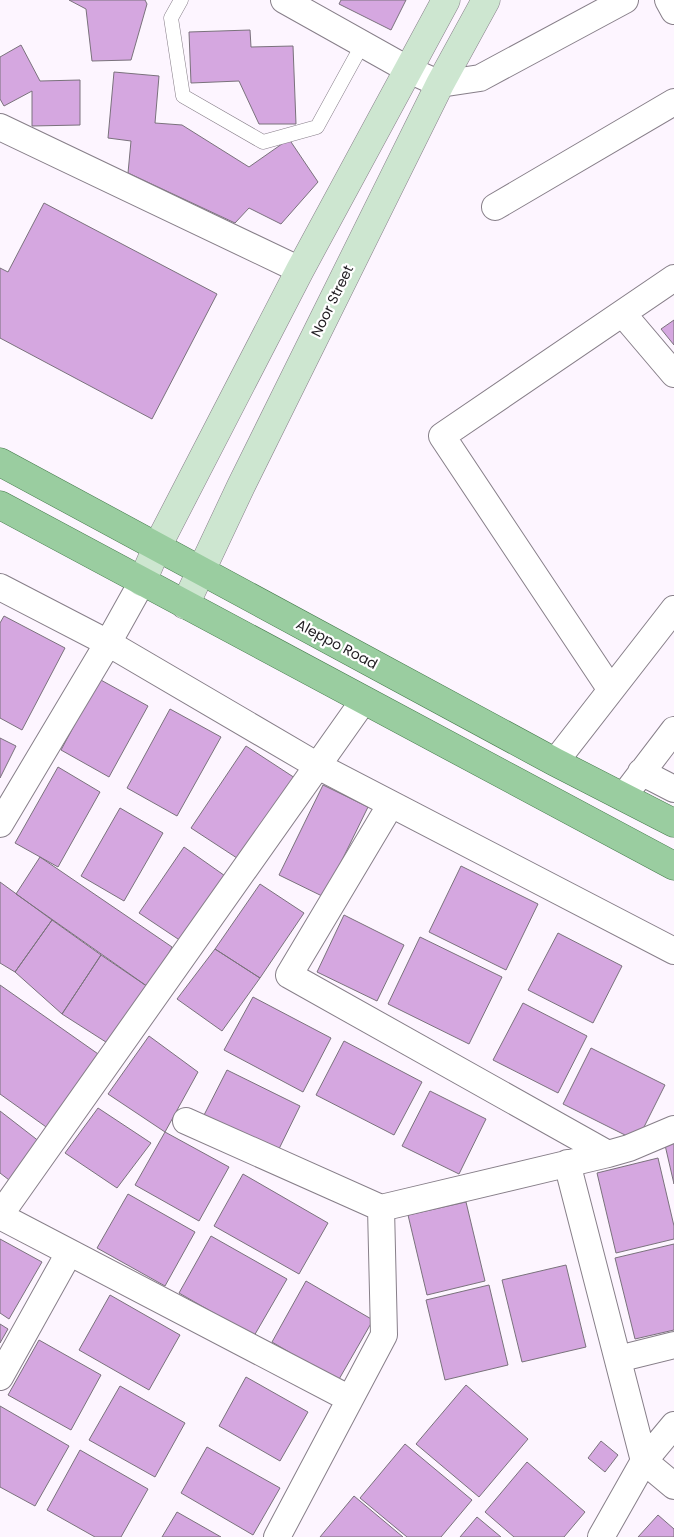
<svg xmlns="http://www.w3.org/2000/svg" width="674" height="1537" viewBox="0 0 674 1537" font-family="Poppins,sans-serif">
<rect width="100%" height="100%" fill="#fdf5ff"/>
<!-- building -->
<path fill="#d5a7e0" stroke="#7a727c" d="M69,0H145L147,4L131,60L92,61L86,9Z
M341,0H406L391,30L339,4Z
M250,30L251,47L293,46L296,124H259L239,81L191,83L189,32Z
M21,45L40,81L80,80V125L32,126V91L4,106L0,99V57Z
M114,72L159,76L155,123L182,125L249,167L289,139L318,182L281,224L249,208L235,223L128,173L131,141L108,138Z
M44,203L217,294L152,419L0,338V268L8,272Z
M674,320V345L661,329Z
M4,616L65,648L22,730L0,718V623Z
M99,679L148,706L109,777L61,750Z
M170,709L221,737L177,816L127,788Z
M0,738L16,746L0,778Z
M246,746L295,778L240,860L191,828Z
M58,767L100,792L58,867L15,843Z
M323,785L368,807L324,897L279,875Z
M120,808L163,833L124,901L81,876Z
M184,847L228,878L184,943L139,913Z
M40,857L172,947L151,989L16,894Z
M461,866L538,904L506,970L429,932Z
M0,882L52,920L15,972L0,963Z
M260,884L304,913L260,978L215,949Z
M344,915L404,945L377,1001L317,972Z
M52,920L101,955L62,1014L15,972Z
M558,933L622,966L593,1023L528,990Z
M420,937L502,977L469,1044L388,1004Z
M215,949L260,978L222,1031L177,999Z
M101,955L151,989L109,1044L62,1014Z
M0,985L101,1056L49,1129L0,1094Z
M253,997L331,1038L303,1092L224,1050Z
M523,1003L587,1036L558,1093L493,1060Z
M149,1036L198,1072L165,1132L108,1094Z
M344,1041L422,1082L394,1135L316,1095Z
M591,1048L665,1085L637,1141L563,1104Z
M227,1070L300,1106L276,1155L202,1119Z
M430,1091L486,1119L459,1174L402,1146Z
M98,1108L151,1143L117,1188L65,1153Z
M0,1111L40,1142L13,1183L0,1173Z
M165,1132L229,1167L199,1221L135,1185Z
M674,1143V1184L665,1145Z
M658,1158L674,1226V1239L616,1253L597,1173Z
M243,1174L328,1223L299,1274L214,1226Z
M128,1194L195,1232L165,1286L97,1248Z
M466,1202L485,1281L427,1295L408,1215Z
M211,1236L287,1279L254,1336L179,1293Z
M0,1239L42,1262L9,1319L0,1313Z
M674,1244V1330L635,1339L615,1258Z
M566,1265L586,1347L522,1362L502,1280Z
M306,1281L373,1320L338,1381L272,1342Z
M489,1285L508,1365L445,1380L426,1300Z
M110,1295L180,1335L149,1390L79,1350Z
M0,1324L8,1329L0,1343Z
M39,1340L101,1375L71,1430L8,1395Z
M246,1377L308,1412L280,1461L219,1426Z
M466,1385L528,1439L479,1497L416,1444Z
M120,1386L185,1423L155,1477L89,1440Z
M0,1406L69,1446L35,1506L0,1487Z
M601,1441L618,1455L605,1472L588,1458Z
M405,1444L472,1500L441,1537H407L360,1498Z
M207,1447L280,1488L253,1535L181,1493Z
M80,1450L148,1489L121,1537H95L47,1510Z
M527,1462L585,1512L564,1537H514L485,1512Z
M354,1496L403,1537H320Z
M177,1512L221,1537H162Z
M658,1515L674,1529V1537H638Z
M477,1517L501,1537H460Z"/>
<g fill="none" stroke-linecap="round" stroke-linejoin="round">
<!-- lane casing -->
<g stroke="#877f89" stroke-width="15">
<path id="lane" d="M181,0L171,18L183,96L263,142L317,127L362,45"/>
</g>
<!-- street casing -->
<g stroke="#877f89" stroke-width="28">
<path id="street" d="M284,0L409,70L440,84L480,78L625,0
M668,0L674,11
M0,127L300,270
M495,207L674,102
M623,314L674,374
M0,587L108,643L318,766L674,951
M611,690L442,436L674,278
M555,762L674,609
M641,772L674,789
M623,797L674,730
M391,804L289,975L608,1154
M0,824L108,643L142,582
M186,1121L381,1208
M567,1163L644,1461L601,1537
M0,1215L364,700
M0,1216L350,1399
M618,1359L674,1345
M0,1377L69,1253
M674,1425L644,1461L674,1486
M277,1537L384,1335L381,1208L608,1154L629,1148L674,1129"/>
</g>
<!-- secondary casing -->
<g stroke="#877f89" stroke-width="29">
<path id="secondary" d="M142,582L157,547L300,270L446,0
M185,605L241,486L440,84L486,0"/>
</g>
<!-- primary casing -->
<g stroke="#447a4b" stroke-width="29">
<path id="primary" d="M0,462L555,762L674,823
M0,505L674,866"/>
</g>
<!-- lane -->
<use href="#lane" stroke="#fff" stroke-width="14"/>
<!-- street -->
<use href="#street" stroke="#fff" stroke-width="26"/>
<!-- secondary -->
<use href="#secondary" stroke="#cde6d0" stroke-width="28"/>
<!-- primary -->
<use href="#primary" stroke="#9acda0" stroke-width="28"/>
</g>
<g text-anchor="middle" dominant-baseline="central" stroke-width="4.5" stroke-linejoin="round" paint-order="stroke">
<!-- street labels -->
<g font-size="14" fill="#201c21" stroke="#fff">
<text transform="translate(332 301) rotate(-64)">Noor Street</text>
<text transform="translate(337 644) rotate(28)">Aleppo Road</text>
</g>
</g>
</svg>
